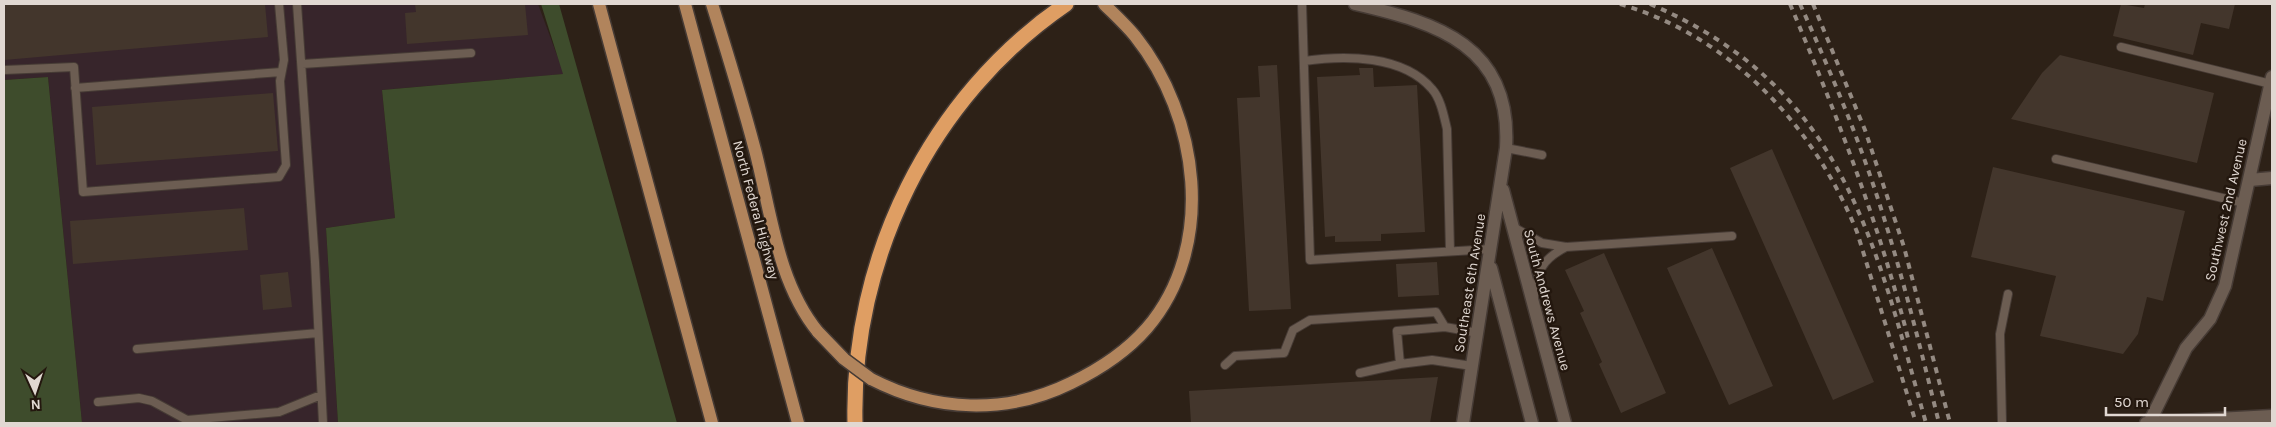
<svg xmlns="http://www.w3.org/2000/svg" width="2276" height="427" viewBox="0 0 2276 427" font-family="Karla,sans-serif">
<rect width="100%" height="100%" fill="#2d2117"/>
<!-- industrial -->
<path fill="#37252b" d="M4,4H538L564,74L382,90L395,218L326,228L338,423H82L48,77L4,80Z"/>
<!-- green -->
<path fill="#3e4c2c" d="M541,4H559L677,423H338L326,228L395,218L382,90L563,74Z
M48,77L82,423H4V80Z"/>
<!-- building -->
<path fill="#43362c" d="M4,4H265L268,37L4,60Z
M415,4H525L528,35L407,44L405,13L416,12Z
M2121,4L2144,8L2145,4H2235L2229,29L2201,23L2193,55L2113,36Z
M2060,55L2214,93L2197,163L2011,119L2042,73Z
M1277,65L1291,309L1249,311L1237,98L1260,97L1258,66Z
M1359,68H1373L1374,87L1417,85L1425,232L1381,234V241L1335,242V236L1325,237L1317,77L1360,75Z
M273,93L278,151L96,165L92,107Z
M1772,149L1874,382L1833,400L1730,168Z
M1993,167L2185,211L2163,301L2147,297L2138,334L2123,354L2040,336L2056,276L1971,257Z
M244,208L248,250L73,264L70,221Z
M1712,248L1773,386L1729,405L1667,268Z
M1604,253L1666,393L1621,413L1599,364L1602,362L1580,313L1584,311L1565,270Z
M1437,262L1439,295L1398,297L1396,264Z
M288,272L292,307L263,310L260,275Z
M1438,377L1430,423H1191L1189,391Z"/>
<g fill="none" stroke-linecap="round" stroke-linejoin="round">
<!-- service casing -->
<g stroke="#463b35" stroke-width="10">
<path id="service" d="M297,4L315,262L323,423
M1302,4L1310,260L1491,249
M2121,47L2271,84
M1304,61C1345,55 1403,55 1432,89C1441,99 1444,117 1447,129L1450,251
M302,64L471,53
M4,70L74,67L83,192L279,177L286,165L280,81L284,60L279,4
M75,88L281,72
M1506,148L1542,155
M2056,159L2244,203
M1513,227L1542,243L1566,247L1732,236
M1534,297C1538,270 1541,260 1566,247
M137,349L318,333
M1400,364L1397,331L1445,327L1478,333
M1225,365L1235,356L1284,353L1293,330L1310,320L1436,312L1445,327
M1360,373L1400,364L1432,360L1472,366
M98,402L139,398L152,401L187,420L279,412L321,395
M2002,423L2000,334L2008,294"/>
</g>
<!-- minor casing -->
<g stroke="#463b35" stroke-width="15">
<path id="minor" d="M2250,180L2272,178
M2146,423L2272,416
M2149,423L2186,348L2210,319L2225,286L2272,77"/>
</g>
<!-- tertiary casing -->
<g stroke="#463b35" stroke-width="15">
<path id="tertiary" d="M1355,4C1438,23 1512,46 1506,148L1463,423
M1503,190L1565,423
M1491,268L1532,423"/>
</g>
<!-- primary casing -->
<g stroke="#463b35" stroke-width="15">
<path id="primary" d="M599,4L712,423
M685,4L798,423
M712,4C727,52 742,101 755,150C771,211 777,282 818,332
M871,379C935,412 1006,415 1071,383C1098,370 1127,351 1147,328C1217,246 1199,116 1135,36C1126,25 1114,14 1104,4"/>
</g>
<!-- motorway casing -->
<g stroke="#463b35" stroke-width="18">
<path id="motorway" d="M855,423C851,259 930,97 1066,4"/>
</g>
<!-- service -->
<use href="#service" stroke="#6c5d52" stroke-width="8"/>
<!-- minor -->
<use href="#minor" stroke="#6c5d52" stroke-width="12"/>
<!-- tertiary -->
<use href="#tertiary" stroke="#6c5d52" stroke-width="12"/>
<!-- primary -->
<use href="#primary" stroke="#b1845c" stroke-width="12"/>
<!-- motorway -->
<use href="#motorway" stroke="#df9e63" stroke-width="15"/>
<!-- rail -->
<path stroke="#948a82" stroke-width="4" stroke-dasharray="6 6" stroke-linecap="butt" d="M1620,4C1732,37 1814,126 1857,232L1916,423
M1650,4C1844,87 1874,240 1926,423
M1790,4C1836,113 1879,223 1908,338
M1800,4C1828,66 1855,129 1876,193C1901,269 1920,346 1939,423
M1813,4L1865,130L1904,247L1950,423"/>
<!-- primary-bridge casing -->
<g stroke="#463b35" stroke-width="15" stroke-linecap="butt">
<path id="primary-bridge" d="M818,332L844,359L871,379"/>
</g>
<!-- primary-bridge -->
<use href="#primary-bridge" stroke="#b1845c" stroke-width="12"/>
</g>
<g text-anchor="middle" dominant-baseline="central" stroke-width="5" stroke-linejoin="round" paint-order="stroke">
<!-- street labels -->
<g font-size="14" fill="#e1d8d2" stroke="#23170e">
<text transform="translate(756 210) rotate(75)">North Federal Highway</text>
<text transform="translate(2226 210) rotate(-77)">Southwest 2nd Avenue</text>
<text transform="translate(1470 283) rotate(-81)">Southeast 6th Avenue</text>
<text transform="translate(1547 300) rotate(75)">South Andrews Avenue</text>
</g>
</g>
<!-- border -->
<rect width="2276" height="427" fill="none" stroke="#e1d8d2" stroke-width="10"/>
<!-- north arrow -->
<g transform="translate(35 392) rotate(177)" stroke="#23170e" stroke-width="4" paint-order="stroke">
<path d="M0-4L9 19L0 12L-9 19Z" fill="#e1d8d2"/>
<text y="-8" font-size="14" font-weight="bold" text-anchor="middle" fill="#e1d8d2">N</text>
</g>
<!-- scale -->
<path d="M2106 407v8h119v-8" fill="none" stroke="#e1d8d2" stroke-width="2.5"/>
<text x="2114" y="407" font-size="15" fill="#e1d8d2" stroke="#23170e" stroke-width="4" paint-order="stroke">50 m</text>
</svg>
